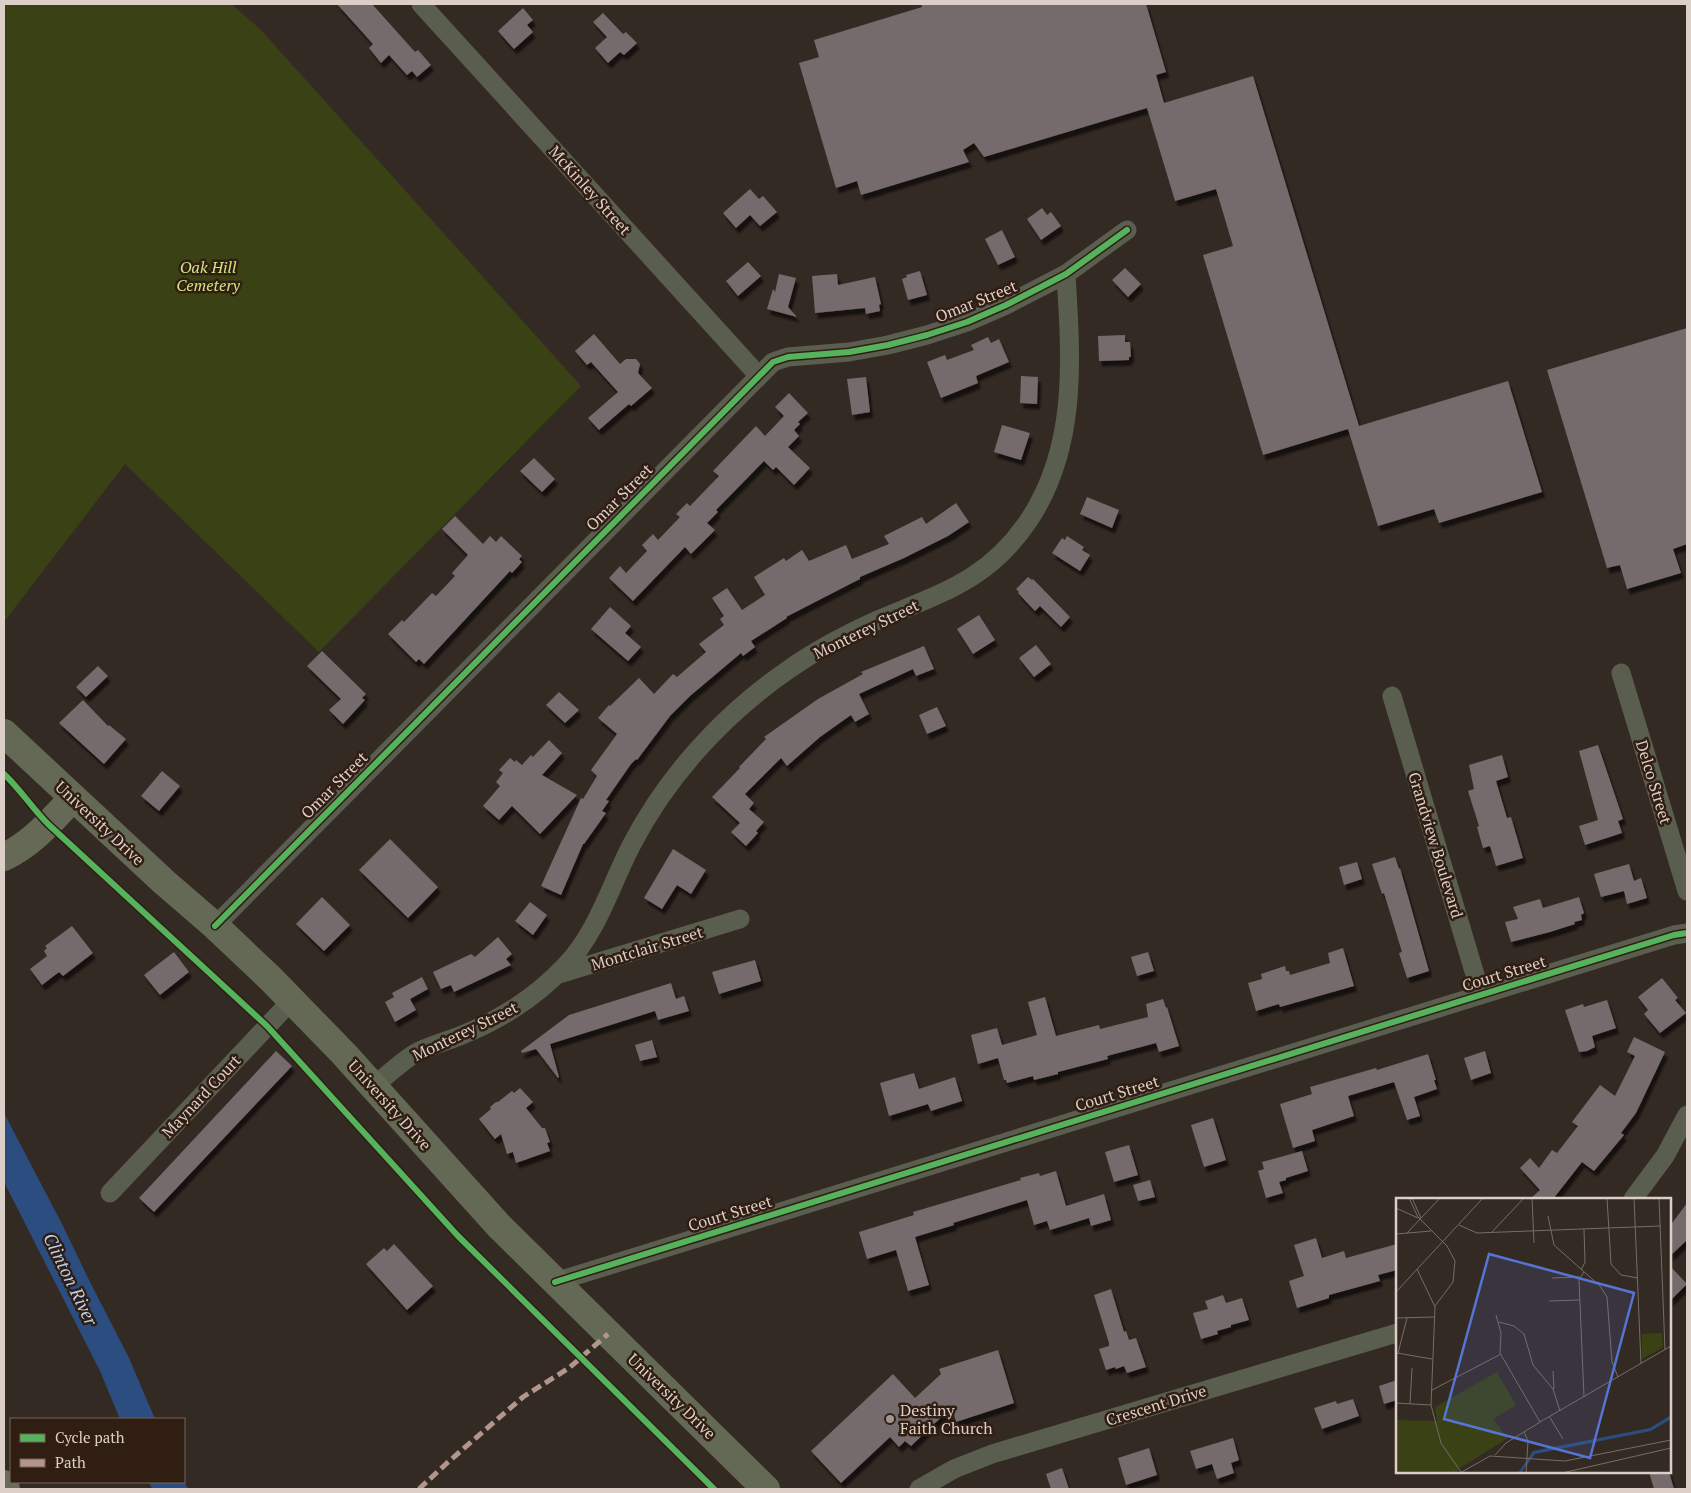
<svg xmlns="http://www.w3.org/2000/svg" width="1691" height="1493" viewBox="0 0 1691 1493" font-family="'PT Serif',serif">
<defs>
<filter id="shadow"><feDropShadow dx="3" dy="5.5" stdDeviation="1" flood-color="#0009"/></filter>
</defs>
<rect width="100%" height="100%" fill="#342a24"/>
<!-- green -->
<path fill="#3a4114" d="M4,4H231L260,29L581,386L319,652L125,464L4,622Z"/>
<!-- water -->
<path fill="#2c4d7f" d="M4,1113L62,1224L90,1282L129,1358L155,1419H120L100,1371L4,1182Z
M184,1481L188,1489H152L149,1482Z"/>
<!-- building -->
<path fill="#746b6c" filter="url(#shadow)" d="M337,4H372L415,52L418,50L431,65L417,77L412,71L407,75L389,55L381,63L369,48L373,44Z
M921,4H1146L1166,72L1156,75L1164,103L1253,76L1359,426L1508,381L1542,492L1439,523L1434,509L1378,526L1348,429L1263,455L1203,255L1233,246L1216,189L1175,201L1147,108L984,157L974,143L963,150L969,162L861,195L857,181L836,188L799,63L819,57L814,40L922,7Z
M523,8L533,20L527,25L533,32L514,49L498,31Z
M603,13L623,34L626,32L637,43L624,55L620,52L608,63L595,48L607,37L593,22Z
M750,189L759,199L763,196L777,212L760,226L750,215L736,228L723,213Z
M1042,208L1047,215L1051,212L1061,226L1041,240L1027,219Z
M1002,230L1015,257L998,265L985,239Z
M748,262L761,276L738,296L726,281Z
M1125,268L1141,284L1128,297L1112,280Z
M920,271L927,295L908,300L902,279L907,277L906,275Z
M779,274L796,278L788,307L797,317L767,309L773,289L775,292Z
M837,274L838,285L875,277L881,304L879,305L880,311L866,314L865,308L815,313L812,276Z
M1687,328V544L1673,549L1681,573L1627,589L1620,565L1607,568L1547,370Z
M594,334L620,364L626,359H636L640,364L638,373L652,388L631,406L629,404L599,430L588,418L618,392L591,362L587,365L575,351Z
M1125,335V342H1130L1131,357H1129V360L1099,361L1098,336Z
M988,337L991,343L999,339L1009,362L976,376L978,383L941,398L927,362L945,355L947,360L974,350L971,345Z
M1021,376L1038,377L1037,404L1020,403Z
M866,377L870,412L852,415L847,379Z
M789,393L808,413L798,422L800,424L794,430L799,436L788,447L810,468L794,485L776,467L773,470L764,461L716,510L718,512L707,523L715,530L691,554L685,547L633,601L609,578L620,566L626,573L647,551L642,545L653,534L658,540L680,517L676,514L687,503L690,506L719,476L713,471L756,426L765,436L784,416L775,407Z
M1002,425L1030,433L1021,460L994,452Z
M534,458L555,479L542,492L520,471Z
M1087,497L1119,510L1112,528L1080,514Z
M956,503L969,522L948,536L904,558L860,577V579L854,582L786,617L787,618L751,641L755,647L743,656L741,653L690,696L670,716L637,760L636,759L631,764L606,800L609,801L602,811L606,813L584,844H583L561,895L541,886L581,798L583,799L597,776L591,770L617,734L598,718L609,705L610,706L639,678L654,694L673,674L677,677L706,652L699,644L724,625L720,619L724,616L712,598L727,588L742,610L765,595L754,577L784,558L786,561L802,550L809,561L846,545L852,559L889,544L884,536L922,517L926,524Z
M455,516L483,544L490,536L496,542L501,536L522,556L519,559L522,562L512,573L510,571L424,664L419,659L416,662L388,634L402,620L404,622L432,593L436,596L455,576L452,573L468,555L442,529Z
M1067,536L1084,547L1082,550L1090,555L1080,571L1052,553L1062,538L1065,540Z
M1028,577L1032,580L1033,579L1070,617L1061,627L1040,606L1035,611L1018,593L1019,592L1016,589Z
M610,607L631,626L625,633L641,647L628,661L591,629Z
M979,615L995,640L973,654L957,629Z
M1036,645L1051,664L1034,677L1019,658Z
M924,646L934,669L916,676L913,669L859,694L869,714L855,722L851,715L820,737L787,766L781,758L745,794L754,803L749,809L764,822L756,831L758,833L746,846L731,832L740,823L712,797L740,768L739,767L766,739L764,737L818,699L863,674L861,672Z
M322,651L366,694L362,698L365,700L343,724L329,710L341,699L307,666Z
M98,666L108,676L86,697L76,687Z
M559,692L579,710L565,723L546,705Z
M83,700L108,726L109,725L126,739L104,764L59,723Z
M937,707L946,726L927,734L919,715Z
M549,740L562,753L542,775L577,795L540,834L512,806L499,820L483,806L500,786L496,782L503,773L499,770L510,758L515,762L516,760L522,765L531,755L533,757Z
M1598,745L1623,819L1618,821L1622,833L1585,845L1579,826L1598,820L1579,751Z
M1502,755L1508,777L1496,781L1507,818L1511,817L1523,858L1496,866L1490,846L1483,848L1477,827L1479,826L1468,791L1474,789L1469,765Z
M162,771L180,786L159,811L141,796Z
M390,839L438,887L408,918L359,870Z
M673,849L706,870L691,894L677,885L662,909L644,898Z
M1395,857L1399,869L1400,868L1429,971L1407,978L1399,953L1402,952L1384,893L1382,894L1372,864Z
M1357,862L1362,879L1344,885L1339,867Z
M1629,864L1634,881L1641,878L1647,898L1627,904L1624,891L1601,897L1594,874Z
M322,897L350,925L324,951L296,924Z
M1579,897L1584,913L1581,915L1582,920L1574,922L1575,924L1550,932L1511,942L1505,922L1518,919L1513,907L1540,899L1543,908Z
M530,902L547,915L533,935L515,921Z
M72,926L93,953L63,976L59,972L42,985L30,969L47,956L44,951L47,948L45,946Z
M498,937L512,954L506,959L511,965L454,992L451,985L441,989L433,972L471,954L475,957Z
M1343,948L1354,986L1280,1007L1279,1004L1256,1011L1248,983L1262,979L1261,974L1285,966L1286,971H1289L1290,975L1330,963L1328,953Z
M174,952L189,972L160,995L144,975Z
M1148,952L1154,971L1137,976L1131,957Z
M755,960L761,981L719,994L712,972Z
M422,977L428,989L410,999L416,1010L395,1022L385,1002L394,997L392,993Z
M1662,978L1678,998L1675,1000L1686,1013L1660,1033L1644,1014L1648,1010L1638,997Z
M671,983L676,999L684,996L689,1011L658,1020L655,1011L550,1044L559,1077L558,1078L536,1049L522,1053L521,1051L569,1015Z
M1045,997L1056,1036L1099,1025L1100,1029L1148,1017L1146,1004L1163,999L1166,1008L1167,1007L1179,1046L1159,1052L1156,1043L1107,1056L1108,1059L1058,1072V1074L1034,1080L1033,1076L1007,1083L1006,1080H1004L998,1058L978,1064L971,1035L997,1028L1002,1045L1037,1035L1028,1002Z
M1607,1000L1616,1028L1592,1036L1595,1047L1587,1051L1579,1052L1565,1010L1583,1004L1584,1007Z
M1634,1037L1665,1052L1636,1113L1621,1133L1624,1135L1594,1171L1582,1162L1553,1199H1530L1540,1190L1520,1168L1530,1158L1539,1168L1552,1150L1557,1153L1578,1126L1572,1122L1600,1085L1615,1096L1635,1056L1627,1052Z
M652,1040L657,1057L640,1061L635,1045Z
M276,1051L292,1066L154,1212L139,1198Z
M1485,1051L1491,1073L1471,1080L1464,1058Z
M1428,1054L1436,1080H1434L1437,1089L1414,1097L1420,1116L1407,1120L1394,1082L1348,1096L1354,1116L1312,1130L1315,1141L1293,1148L1280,1104L1312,1094L1310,1087L1376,1068L1377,1070Z
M914,1073L919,1089L955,1077L962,1101L931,1111L928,1104L889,1116L880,1083Z
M520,1088L533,1102L526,1108L542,1128H545L550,1142L547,1143L550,1151L516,1163L513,1152L507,1154L501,1134L495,1139L479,1119L491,1109L490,1107L496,1102H498L512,1091L514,1093Z
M1213,1118L1226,1160L1204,1167L1191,1125Z
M1129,1145L1138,1175L1114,1182L1105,1152Z
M1302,1151L1308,1171L1286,1178V1180L1279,1182L1283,1193L1266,1198L1258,1171L1264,1169L1262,1162Z
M1056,1171L1066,1206L1104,1194L1111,1220L1091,1226L1089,1218L1050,1230L1047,1221L1034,1225L1027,1200L953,1223L954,1225L915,1237L929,1285L908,1291L896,1250L867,1259L859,1232L914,1215L913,1212L1021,1180L1020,1178L1039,1173L1040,1176Z
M1150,1180L1155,1197L1138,1201L1133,1185Z
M1687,1203V1240L1670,1256V1226Z
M1316,1238L1322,1258L1344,1251L1346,1258L1397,1244V1270L1378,1275L1380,1281L1329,1295V1298L1297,1308L1289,1281L1304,1276L1294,1245Z
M394,1244L433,1286L407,1310L366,1264L384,1248L387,1251Z
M1670,1266L1687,1284L1670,1301Z
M1111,1289L1124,1332L1126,1331L1129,1340L1136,1338L1146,1367L1127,1373L1124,1366L1116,1369L1115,1367L1106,1370L1099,1349L1109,1346V1343L1094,1295Z
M1223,1295L1226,1303L1242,1298L1249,1320L1231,1325V1327L1217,1331L1218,1334L1201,1339L1193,1313L1208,1309L1205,1301Z
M998,1350L1014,1403L956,1422L952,1407L911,1446L905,1441L899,1447L890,1437L841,1483L811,1451L893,1374L915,1398L941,1374L939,1369Z
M1397,1380V1400L1384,1404L1379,1386Z
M1353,1399L1359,1416L1322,1429L1314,1408L1336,1401L1337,1404Z
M1233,1438L1239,1460L1231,1463L1234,1473L1217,1479L1212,1464L1196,1469L1190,1451Z
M1149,1448L1157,1475L1126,1485L1118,1458Z
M1062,1468L1069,1489H1051L1046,1474Z
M1649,1472H1669L1674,1489H1654Z"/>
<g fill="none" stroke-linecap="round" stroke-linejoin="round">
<!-- minor -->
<path stroke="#5a5e4f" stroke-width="19" d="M421,4L759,376
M1621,673L1687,891
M1392,696L1481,995
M215,926L773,362L788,357L849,352L888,345L927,335L967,322L1006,305L1066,274L1127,230
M556,975L740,919
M374,1086C387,1075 400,1063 414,1054C430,1045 446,1042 462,1035C502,1019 537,996 566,965C598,931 611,884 632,844C668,775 724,714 788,670C816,650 847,634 878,620C941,593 988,581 1029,520C1078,446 1071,359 1066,274
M110,1193L292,1000
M1633,1199L1665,1156L1687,1115
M555,1282L1674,935L1687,933
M919,1489L954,1469L992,1454L1397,1333"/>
<!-- secondary -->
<path stroke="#646955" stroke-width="28" d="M4,733L164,882L215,926L271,979L344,1054L500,1227L766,1489"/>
<!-- trunk -->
<path stroke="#666955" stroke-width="28" d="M4,857C32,844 52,820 73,798"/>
<!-- motorway -->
<path stroke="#696c57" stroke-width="28" d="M4,1484L6,1489"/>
<!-- quiet -->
<path stroke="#b2968c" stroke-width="5" stroke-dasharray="10 5" stroke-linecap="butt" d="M419,1489L447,1463L523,1397L569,1368L608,1334"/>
<!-- cycleway casing -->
<g stroke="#311e13" stroke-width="9">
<path id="cycleway" d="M4,774C20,789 32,808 48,824L267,1026L458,1236L714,1489
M215,926L773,362L788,357L849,352L888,345L927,335L967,322L1006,305L1066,274L1127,230
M555,1282L1674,935L1687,933"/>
</g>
<!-- cycleway -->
<use href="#cycleway" stroke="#56b35d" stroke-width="6"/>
</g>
<!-- markers -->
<circle fill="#a1958f" stroke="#311e13" stroke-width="2" cx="890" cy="1419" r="5"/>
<g text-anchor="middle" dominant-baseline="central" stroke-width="5" stroke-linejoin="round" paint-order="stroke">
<!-- street labels -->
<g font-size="16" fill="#dccfc8" stroke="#311e13">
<text transform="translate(590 190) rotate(48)">McKinley Street</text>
<text transform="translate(976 301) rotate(-22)">Omar Street</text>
<text transform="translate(619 497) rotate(-45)">Omar Street</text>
<text transform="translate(866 629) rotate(-26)">Monterey Street</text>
<text transform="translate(1654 782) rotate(73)">Delco Street</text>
<text transform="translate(334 785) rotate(-45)">Omar Street</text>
<text transform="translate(100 823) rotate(43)">University Drive</text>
<text transform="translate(1436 845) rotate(73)">Grandview Boulevard</text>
<text transform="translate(647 948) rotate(-17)">Montclair Street</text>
<text transform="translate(1504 973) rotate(-17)">Court Street</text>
<text transform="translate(465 1031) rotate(-26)">Monterey Street</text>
<text transform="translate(1117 1093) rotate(-17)">Court Street</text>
<text transform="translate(201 1096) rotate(-47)">Maynard Court</text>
<text transform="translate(390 1105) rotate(48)">University Drive</text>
<text transform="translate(730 1213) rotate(-17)">Court Street</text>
<text transform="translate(672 1396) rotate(44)">University Drive</text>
<text transform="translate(1156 1405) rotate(-17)">Crescent Drive</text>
</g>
<!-- park labels -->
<g font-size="16" font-style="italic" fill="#cfe680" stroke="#311e13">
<text x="208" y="267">Oak Hill<tspan x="208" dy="18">Cemetery</tspan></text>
</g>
<!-- poi labels -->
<g font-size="16" fill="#dccfc8" stroke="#311e13" text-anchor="start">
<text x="900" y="1410">Destiny<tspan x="900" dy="18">Faith Church</tspan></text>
</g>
<!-- water labels -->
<g font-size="18" font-style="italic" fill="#b7ceee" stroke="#311e13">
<text transform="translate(71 1279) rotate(64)">Clinton River</text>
</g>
</g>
<!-- overview -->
<g transform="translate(1396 1198)">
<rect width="275" height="275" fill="#342a24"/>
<path d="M266,135L267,149L246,161V136ZM101,174L120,207L97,221L112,240L61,272L62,275H0V222L41,223L39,209Z" fill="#3a4114"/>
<path d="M275,217V221L255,233L139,256L125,275H122L137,253L254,230Z" fill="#2c4d7f"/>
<path fill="none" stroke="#776c66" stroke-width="1" d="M13,0L22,19L51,48L59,63L57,84L39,108M16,0L25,20M136,0L138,45M211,0L215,66L225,77L242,80M238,0L245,166M263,0L269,152M0,10L22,20M152,18L158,47L204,88L211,99L216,164L222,179M63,27L81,35L264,28M96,34L128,0M11,35L44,0M0,36L35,33M21,71L39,109L35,207L45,245L65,274M185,72L189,64L188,31M156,80L184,79M0,94L87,0M153,103L184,102M100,117L105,135L104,155L144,224M0,120L38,119M103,124L118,128L128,136L137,167L157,191L164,213M1,155L36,161M2,155L11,120M157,173L158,191M36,192L105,156M188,199L183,82L188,74M0,205L35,207M14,206L16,170M153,218L167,241M128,234L132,243L130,275M99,257L110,245L149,221L275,148M64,275L94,258L169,263L275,242M166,275L275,250"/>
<path fill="#5675d3" fill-opacity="0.15" stroke="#5675d3" stroke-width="2.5" d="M93,56L238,95L194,260L48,221Z"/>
<rect width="275" height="275" fill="none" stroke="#dccfc8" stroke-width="2.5"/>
</g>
<!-- border -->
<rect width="1691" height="1493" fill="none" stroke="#dccfc8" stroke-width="10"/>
<!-- legend -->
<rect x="10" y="1418" width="175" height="65" fill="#311e13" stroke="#75655b"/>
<rect x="20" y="1434" width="25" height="8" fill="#56b35d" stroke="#75655b"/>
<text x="55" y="1443" font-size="15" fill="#dccfc8">Cycle path</text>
<rect x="20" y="1459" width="25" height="8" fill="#b2968c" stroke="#75655b"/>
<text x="55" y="1468" font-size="15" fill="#dccfc8">Path</text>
</svg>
